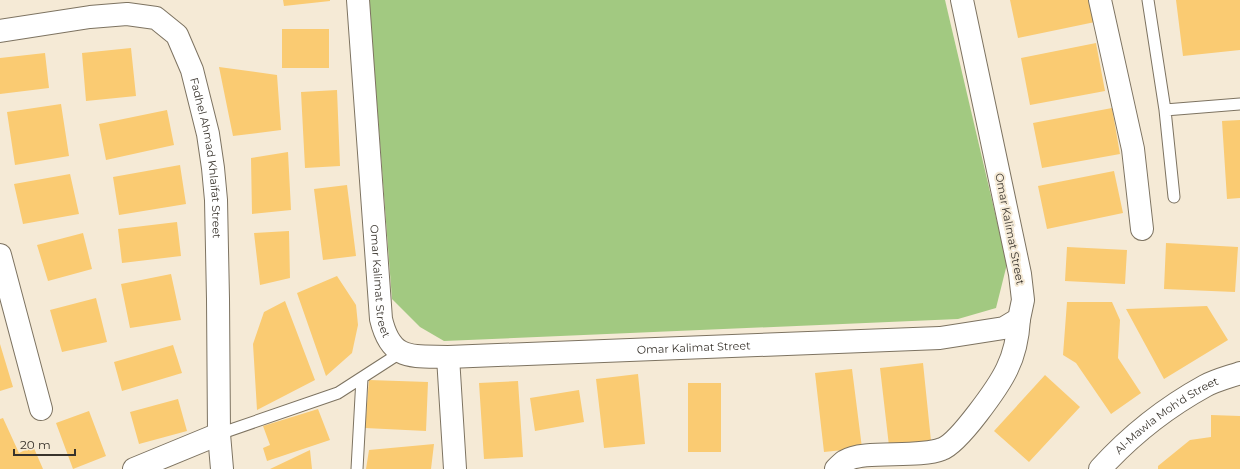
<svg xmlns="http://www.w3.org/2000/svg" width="1240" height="469" viewBox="0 0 1240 469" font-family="Montserrat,sans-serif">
<rect width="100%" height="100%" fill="#f5ead6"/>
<!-- green -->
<path fill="#a2c981" d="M369,0H945L1007,264L996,308L958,319L444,341L420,327L392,299Z"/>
<!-- building -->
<path fill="#facb72" d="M283,0H330V1L284,6Z
M1010,0H1090L1095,22L1018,38Z
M1176,0H1240V50L1183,56Z
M282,29H329V68H282Z
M1096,43L1105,91L1030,105L1021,58Z
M131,48L136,96L86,101L82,53Z
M45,53L49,88L0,94V58Z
M219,67L277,75L281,130L233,136Z
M337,90L340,166L305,168L301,92Z
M61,104L69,156L15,165L7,112Z
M1112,108L1120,154L1042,168L1033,123Z
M167,110L174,145L106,160L99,124Z
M1240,120V198L1227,199L1222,121Z
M288,152L291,210L252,214L251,158Z
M180,165L186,204L119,215L113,177Z
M1114,171L1123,213L1047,229L1038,186Z
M70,174L79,214L23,224L14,184Z
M347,185L356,256L323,260L314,189Z
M177,222L181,256L122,263L118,229Z
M289,231L290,278L260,285L254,233Z
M83,233L92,269L48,281L37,245Z
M1166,243L1238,247L1235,292L1164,289Z
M1067,247L1127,250L1125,284L1065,281Z
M171,274L181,320L130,328L121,284Z
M337,276L356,305L358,325L352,353L326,376L297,293Z
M96,298L107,342L62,352L50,310Z
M285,301L315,380L257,410L253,344L264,312Z
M1067,302H1112L1120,320L1118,358L1141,393L1111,414L1076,363L1063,355Z
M1207,306L1228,340L1164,379L1126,309Z
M0,344L13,387L0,391Z
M173,345L182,373L122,391L114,362Z
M923,363L931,441L889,446L880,368Z
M852,369L862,448L824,452L815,373Z
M638,374L645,444L604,448L596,379Z
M1045,375L1080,407L1029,462L994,431Z
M369,380L428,382L426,431L365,428Z
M518,381L523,457L484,459L479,383Z
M688,383H721V452H688Z
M579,390L584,422L535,431L530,398Z
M178,399L187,431L139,444L130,412Z
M318,409L330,440L267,461L263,448L270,445L263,426Z
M89,411L106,456L73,469L56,423Z
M1211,415L1240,416V469H1158V466L1190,440L1211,437Z
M3,418L19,453L33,446L43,469H0V419Z
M434,444L431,469H366L369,450Z
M310,450L312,469H270Z"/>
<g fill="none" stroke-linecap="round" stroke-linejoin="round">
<!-- service casing -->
<g stroke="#7d7361" stroke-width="13">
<path id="service" d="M1148,0L1165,110L1174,197
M1165,110L1240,104
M219,434L338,393L400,353
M357,469L362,378"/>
</g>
<!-- minor casing -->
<g stroke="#7d7361" stroke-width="24">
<g id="minor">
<path id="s1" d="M358,0L381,319C391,361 411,356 448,357L940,338L1004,328L1019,319L1023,300L1020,274L962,0"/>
<path d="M1100,0L1133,149L1142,229"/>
<path id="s2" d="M0,31L90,17L127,14L156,18L177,35L192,70L208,134L213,168L216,200L218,299L219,434L222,469"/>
<path d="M0,255L41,409"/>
<path d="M448,357L455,469"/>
<path d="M134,469L219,434"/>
<path d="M836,469C839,466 842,463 845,461C864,449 917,459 942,449C959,443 999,386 1007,369C1015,353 1018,336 1019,319"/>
<path id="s3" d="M1100,469C1130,436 1165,408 1205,386C1216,380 1229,377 1240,373"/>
</g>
</g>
<!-- service -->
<use href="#service" stroke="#fff" stroke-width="11"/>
<!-- minor -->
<use href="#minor" stroke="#fff" stroke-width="22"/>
</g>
<g text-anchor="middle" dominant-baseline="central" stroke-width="4" stroke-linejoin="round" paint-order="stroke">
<!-- street labels -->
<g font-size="11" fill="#38332c" stroke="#f5ead6">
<text stroke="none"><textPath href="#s2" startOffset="312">Fadhel Ahmad Khlaifat Street</textPath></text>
<text transform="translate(1010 229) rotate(79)">Omar Kalimat Street</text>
<text stroke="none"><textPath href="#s1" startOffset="282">Omar Kalimat Street</textPath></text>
<text stroke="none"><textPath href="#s1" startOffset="653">Omar Kalimat Street</textPath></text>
<text stroke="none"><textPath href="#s3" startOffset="86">Al-Mawla Moh'd Street</textPath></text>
</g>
</g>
<!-- scale -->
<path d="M14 449v6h61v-6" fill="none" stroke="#38332c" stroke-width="2"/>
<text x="20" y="449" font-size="12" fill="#38332c" stroke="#f5ead6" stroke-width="3" paint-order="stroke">20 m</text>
</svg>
